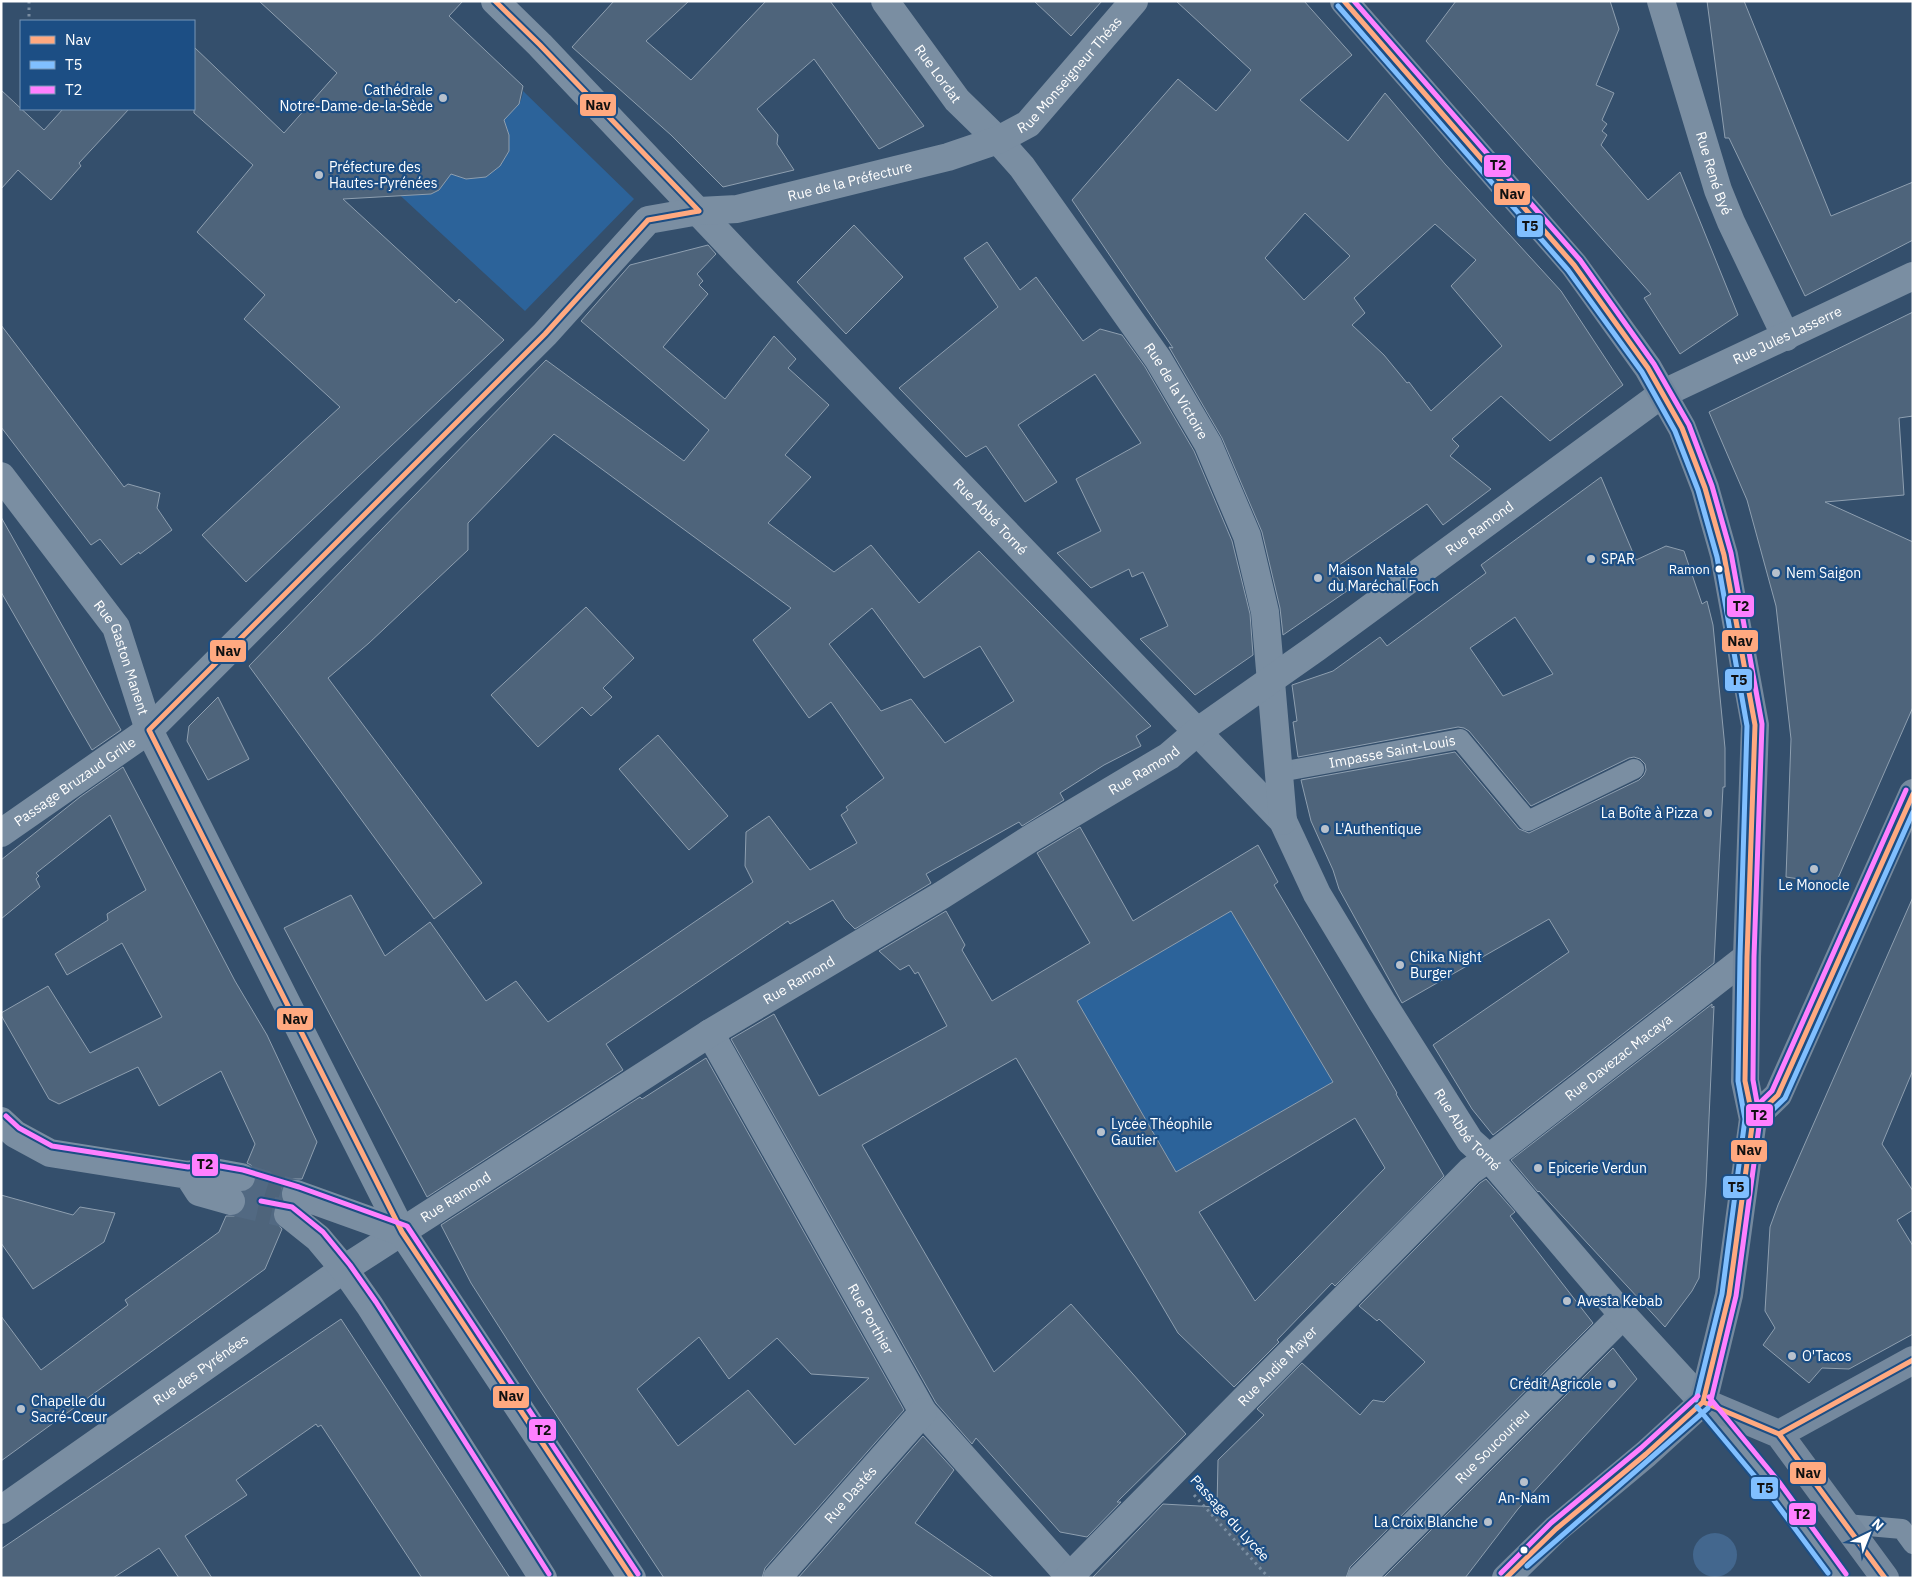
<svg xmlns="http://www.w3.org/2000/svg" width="1914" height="1579" viewBox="0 0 1914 1579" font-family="'IBM Plex Sans',sans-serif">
<rect width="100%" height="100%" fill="#344f6c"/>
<!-- green -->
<path fill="#2c639a" d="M523,91L634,199L525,311L391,187L394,175L415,195L431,194L439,190L446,169C452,172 460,178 467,178C492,181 514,157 508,133C506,124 501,119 497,112C513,109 521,109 523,91Z
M1231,911L1333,1082L1176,1172L1077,1001Z"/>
<!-- water -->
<path fill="#43678e" d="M1693 1555a22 22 0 1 1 44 0a22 22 0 1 1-44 0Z"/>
<!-- building -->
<path fill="#4e647b" stroke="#8e9fb0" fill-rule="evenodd" d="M259,1H463L449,16L523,86L519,104L504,120L509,135V151L500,166L486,177L466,179L451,174L439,190L431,194L343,199L456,303L459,299L504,340L246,582L202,535L340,407L244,319L265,295L197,232L253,165L194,113V47L284,133L337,73Z
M614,1H689L646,41L691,80L766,1H830L924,126L879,149L814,59L757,109L778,135L777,144L794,170L723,187L671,135L572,47Z
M1034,1H1102L1071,36Z
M1176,1H1304L1352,55L1300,100L1348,141L1385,93L1445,164L1561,291L1623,385L1550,441L1501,396L1452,439L1459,446L1450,456L1491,489L1443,525L1427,504L1332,570L1347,591L1283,635L1280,608L1262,532L1222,438L1169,347L1173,348L1072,200L1178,79L1216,111L1251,70ZM1305,213L1350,256L1304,300L1265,258ZM1435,224L1476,260L1451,286L1502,346L1431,411L1409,382L1407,383L1384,355L1352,325L1365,313L1354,298Z
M1456,1H1610L1619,29L1596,85L1614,93L1602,120L1607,124L1602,131L1607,135L1601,145L1648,200L1680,172L1738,315L1680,354L1644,298L1651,294L1426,41Z
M1707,1H1744L1831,216L1913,182V240L1805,296L1729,138H1725Z
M1,90L44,130L63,109H129L79,163L81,166L51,200L18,170L1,189Z
M854,225L903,277L846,334L797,282Z
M987,242L1020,290L1036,277L1083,341L1100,329L1122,335L1145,367L1194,451L1232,541L1250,614L1253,655L1195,695L1140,639L1168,626L1143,572L1132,577L1129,569L1091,588L1057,553L1101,531L1076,479L1141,443L1095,374L1018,425L1057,482L1025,502L986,446L966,457L899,388L998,307L964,258Z
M708,245L716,254L697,274L703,281L699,285L708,294L663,347L725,399L774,336L796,359L788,368L829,405L785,455L811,477L768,523L834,572L871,545L919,603L979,551L1151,726L1136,736L1141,746L1104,765L1060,793L1064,800L1022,826L1019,822L926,874L931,883L855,929L845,919L833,900L790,924L788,921L606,1044L623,1070L427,1197L284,928L351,895L385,956L430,922L486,1001L516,981L548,1022L753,882L745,866L746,832L769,816L810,870L857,843L841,815L848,810L846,807L884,778L831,702L809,718L753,640L791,608L554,434L468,523V550L369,643L328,678L482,883L434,919L249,666L546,360L684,461L709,430L581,321L630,265ZM872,608L924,678L980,646L1014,701L945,743L911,699L881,711L829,644Z
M1913,312V416L1899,418L1904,495L1825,502L1913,542V707L1835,885L1823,883L1821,886L1800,882L1799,879L1786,877L1791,739L1776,606L1747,500L1709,412Z
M1,325L124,487L128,484L160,493L157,508L172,530L140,554L139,552L121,565L100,539L91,545L1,427Z
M1601,477L1636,560L1666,546L1684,551L1702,604L1707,601L1713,625L1725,748V787H1723L1714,963L1493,1135L1472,1109L1433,1045L1569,952L1549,919L1402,1003L1339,889L1333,870L1311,821L1301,780L1455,752L1519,829L1529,833L1639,780L1644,775L1646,770L1645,764L1640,759L1634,757L1629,758L1531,806L1469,731L1464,728L1458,727L1298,757L1293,722L1297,721L1292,685L1333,671L1380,637L1387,646L1486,573L1481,565ZM1515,617L1553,674L1503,696L1470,648Z
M1,517L121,730L92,750L1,592Z
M586,607L634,658L603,688L612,697L591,716L582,707L538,747L491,695Z
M218,697L249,759L208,780L187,741L189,726Z
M658,735L728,816L689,850L619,769Z
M123,767L235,981L267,1035L317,1142L302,1179H293L286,1182L282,1188V1200L276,1205L273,1212L274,1220L282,1229L265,1269L1,1461V1316L41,1370L128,1305L125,1300L219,1232L226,1216H234L242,1212L246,1205V1198L243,1192L253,1187L256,1179L255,1171L251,1165L247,1163L255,1144L221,1071L159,1106L138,1067L59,1104L49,1099L1,1015V1013L48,986L90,1053L162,1017L122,943L67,975L55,954L108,920L107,914L146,890L110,815L36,873L39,876L36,879L40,887L1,919V860L80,797Z
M1080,827L1133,921L1258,845L1278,882L1274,885L1397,1093L1396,1094L1444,1176L1335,1286L1332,1283L1277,1340L1279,1342L1234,1387L1178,1333L1016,1058L862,1145L994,1372L1071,1304L1186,1434L1117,1502H1121L1087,1537L1060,1532L976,1438L972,1444L936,1403L731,1039L774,1014L819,1096L947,1026L918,972L915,974L909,965L900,970L879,951L946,911L965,945L962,950L992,1001L1090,943L1037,853ZM1231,911L1333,1082L1176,1172L1077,1001ZM1355,1118L1385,1168L1255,1301L1199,1212Z
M1913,897V1070L1882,1144L1913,1191V1210L1897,1220L1913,1246V1334L1849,1369L1822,1368L1809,1383L1763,1345L1775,1328L1765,1311L1770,1227L1778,1205Z
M1712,1004V1008L1714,1006L1706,1186L1699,1278L1692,1291L1665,1327L1539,1191L1538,1192L1511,1160Z
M706,1058L904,1410L765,1568L762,1578H664L535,1383L471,1283L441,1225L640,1097L642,1099ZM699,1337L729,1379L777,1338L811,1374L869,1378L795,1445L748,1390L678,1446L637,1389Z
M1486,1179L1515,1212L1510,1216L1593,1323L1350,1567L1346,1578H1092L1163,1504L1217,1507L1218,1460L1264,1415L1257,1409L1302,1363L1360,1415L1373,1400L1384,1402L1425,1362L1379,1319L1377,1321L1359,1306L1480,1183Z
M1,1195L73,1215L80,1207L115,1213L104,1242L33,1289L1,1243Z
M341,1319L510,1578H422L321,1425L318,1427L316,1424L236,1480L247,1495L185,1536L212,1578H179L159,1548L113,1578H1V1549Z
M1613,1348L1637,1379L1518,1509L1465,1578H1383Z
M923,1436L954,1470L915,1523L994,1578H798Z"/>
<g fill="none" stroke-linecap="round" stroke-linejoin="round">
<!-- tertiary-tunnel -->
<path stroke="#526982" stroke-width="28" stroke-dasharray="28 14" stroke-linecap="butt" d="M241,1177L296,1194
M231,1201L288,1214"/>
<!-- path -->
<path stroke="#7a8ea2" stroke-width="3" stroke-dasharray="2.5 4" stroke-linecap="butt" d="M29,1V21
M1194,1495L1269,1578"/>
<!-- service -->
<g stroke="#7a8ea2" stroke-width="20">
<path id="s1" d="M1280,772L1460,739L1528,821L1634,769"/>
<path d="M1705,1404L1773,1486L1840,1578"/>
<path d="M1846,1524L1902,1529L1913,1544"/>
</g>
<!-- pedestrian -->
<path stroke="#7a8ea2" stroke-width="28" id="s2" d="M1361,1578L1623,1315"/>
<!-- minor -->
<g stroke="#7a8ea2" stroke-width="28">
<path id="s3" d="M495,1L540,45L740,256L1283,821L1317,894L1382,1002L1470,1141L1489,1158L1623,1315L1703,1402"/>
<path id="s4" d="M885,1L957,100L998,140L1022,167L1158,359L1208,444L1247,536L1265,612L1283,821"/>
<path id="s5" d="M1661,1L1718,190L1731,222L1786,337"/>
<path id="s6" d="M1,476L116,627L149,730L402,1232"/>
<path id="s7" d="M1,833L149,730L545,334L648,220L699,211L737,209L948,157L998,140L1028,124L1134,1"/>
<path id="s8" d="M710,1033L923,1412L1070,1577"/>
<path id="s9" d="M1,1510L344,1269L710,1033L942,895L1033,837L1169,756L1197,732L1316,648L1662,394L1913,276"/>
<path id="s10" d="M777,1578L923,1412"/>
<path id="s11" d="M1068,1578L1470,1171L1489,1158L1747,957"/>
</g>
<!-- tertiary -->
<path stroke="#7a8ea2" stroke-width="28" d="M1,1121L15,1134L50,1153L188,1175L208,1171L241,1177
M188,1175L199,1192L231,1201
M296,1194L402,1232L632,1578
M288,1214L318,1238L344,1269L370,1306L543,1578"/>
<!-- secondary -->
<path stroke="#75899e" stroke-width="28" d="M1344,1L1574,265L1648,368L1682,428L1705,488L1724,555L1755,725L1747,957L1745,1081L1753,1119L1729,1295L1703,1402
M1753,1119L1778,1095L1913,793
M1703,1402L1779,1434L1885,1578
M1779,1434L1913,1360
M1506,1578L1556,1529L1646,1454L1703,1402"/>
<!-- bus-1 casing -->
<g stroke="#1c4e84" stroke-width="9">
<path id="bus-1" d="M495,1L540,45L699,211
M1344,1L1574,265L1648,368L1682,428L1705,488L1724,555L1755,725L1747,957L1745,1081L1753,1119L1729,1295L1703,1402
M1753,1119L1778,1095L1913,794
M1703,1402L1779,1434L1885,1578
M1779,1434L1913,1360
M632,1578L402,1232L149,730L545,334L648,220L699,211
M1506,1578L1556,1529L1646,1454L1703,1402"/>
</g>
<!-- bus-2 casing -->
<g stroke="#1c4e84" stroke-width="9">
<path id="bus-2" d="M1338,6L1568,270L1642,372L1675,431L1698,490L1717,557L1747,726L1740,957L1738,1081L1745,1119L1722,1294L1696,1400
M1758,1124L1785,1098L1913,812
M1697,1407L1767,1491L1828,1573
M1527,1566L1708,1408"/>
</g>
<!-- bus-3 casing -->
<g stroke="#1c4e84" stroke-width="9">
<path id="bus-3" d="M1354,1L1580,260L1654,364L1689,425L1712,486L1731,553L1762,724L1754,957L1753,1080L1760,1119L1736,1296L1710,1404
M1748,1114L1772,1091L1906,790
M6,1116L19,1128L52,1146L188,1167L209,1164L243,1170L299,1187L407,1226L638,1574
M261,1201L292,1207L323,1232L350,1265L376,1302L549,1574
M1709,1397L1779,1482L1846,1574
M1501,1573L1551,1523L1641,1448L1698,1396"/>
</g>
<!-- bus-1 -->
<use href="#bus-1" stroke="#ffa980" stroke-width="5"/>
<!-- bus-2 -->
<use href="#bus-2" stroke="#80bfff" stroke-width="5"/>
<!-- bus-3 -->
<use href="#bus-3" stroke="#ff80ff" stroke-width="5"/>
</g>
<!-- markers -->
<g fill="#b8c1cc" stroke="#1c4e84" stroke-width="2">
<circle cx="443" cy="98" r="5"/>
<circle cx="319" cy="175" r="5"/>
<circle cx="1591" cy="559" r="5"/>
<circle cx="1776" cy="573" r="5"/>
<circle cx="1318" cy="578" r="5"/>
<circle cx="1708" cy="813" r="5"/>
<circle cx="1325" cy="829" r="5"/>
<circle cx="1814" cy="869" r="5"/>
<circle cx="1400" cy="965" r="5"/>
<circle cx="1101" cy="1132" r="5"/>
<circle cx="1538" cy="1168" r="5"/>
<circle cx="1567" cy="1301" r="5"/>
<circle cx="1792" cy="1356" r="5"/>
<circle cx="1612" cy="1384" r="5"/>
<circle cx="21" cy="1409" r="5"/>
<circle cx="1524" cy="1482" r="5"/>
<circle cx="1488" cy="1522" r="5"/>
</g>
<g fill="#fff" stroke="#1c4e84" stroke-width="2">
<circle cx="1719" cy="569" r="4.5"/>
<circle cx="1524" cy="1550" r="4.5"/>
</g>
<g text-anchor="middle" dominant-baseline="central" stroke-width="4.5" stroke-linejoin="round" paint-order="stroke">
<!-- bus labels -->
<g font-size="13" fill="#fff" stroke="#1c4e84" text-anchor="end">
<text x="1710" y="569">Ramon</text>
</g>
<!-- street labels -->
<g font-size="14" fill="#fff" stroke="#1c4e84">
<text stroke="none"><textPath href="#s4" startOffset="90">Rue Lordat</textPath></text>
<text stroke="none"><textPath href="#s7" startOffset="1352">Rue Monseigneur Théas</textPath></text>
<text stroke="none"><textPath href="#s5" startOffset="180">Rue René Byé</textPath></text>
<text stroke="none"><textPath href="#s7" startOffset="1100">Rue de la Préfecture</textPath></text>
<text stroke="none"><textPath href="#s9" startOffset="2141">Rue Jules Lasserre</textPath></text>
<text stroke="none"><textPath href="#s4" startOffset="488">Rue de la Victoire</textPath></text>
<text stroke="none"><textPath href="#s3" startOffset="715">Rue Abbé Torné</textPath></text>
<text stroke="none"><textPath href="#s9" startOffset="1776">Rue Ramond</textPath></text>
<text stroke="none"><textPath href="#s6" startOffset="220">Rue Gaston Manent</textPath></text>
<text stroke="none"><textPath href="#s1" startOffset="114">Impasse Saint-Louis</textPath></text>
<text stroke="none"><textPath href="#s9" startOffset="1362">Rue Ramond</textPath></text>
<text stroke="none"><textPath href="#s7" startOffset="90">Passage Bruzaud Grille</textPath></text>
<text stroke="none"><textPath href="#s9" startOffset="958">Rue Ramond</textPath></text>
<text stroke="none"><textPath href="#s11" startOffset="759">Rue Davezac Macaya</textPath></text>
<text stroke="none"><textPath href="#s3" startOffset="1498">Rue Abbé Torné</textPath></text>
<text stroke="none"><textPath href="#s9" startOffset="552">Rue Ramond</textPath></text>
<text stroke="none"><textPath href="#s8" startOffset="328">Rue Porthier</textPath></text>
<text stroke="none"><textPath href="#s11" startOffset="298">Rue Andie Mayer</textPath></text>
<text stroke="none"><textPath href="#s9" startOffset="244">Rue des Pyrénées</textPath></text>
<text stroke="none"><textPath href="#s2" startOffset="186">Rue Soucourieu</textPath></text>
<text stroke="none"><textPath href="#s10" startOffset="111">Rue Dastés</textPath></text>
<text transform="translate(1230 1518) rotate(48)">Passage du Lycée</text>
</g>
<!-- poi labels -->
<g font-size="14" fill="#fff" stroke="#1c4e84" text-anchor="start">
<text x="433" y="90" text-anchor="end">Cathédrale<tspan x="433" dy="16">Notre-Dame-de-la-Sède</tspan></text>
<text x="329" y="167">Préfecture des<tspan x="329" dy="16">Hautes-Pyrénées</tspan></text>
<text x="1601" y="559">SPAR</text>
<text x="1328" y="570">Maison Natale<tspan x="1328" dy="16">du Maréchal Foch</tspan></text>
<text x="1786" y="573">Nem Saigon</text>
<text x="1698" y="813" text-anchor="end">La Boîte à Pizza</text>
<text x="1335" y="829">L'Authentique</text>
<text x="1814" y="885" text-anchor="middle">Le Monocle</text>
<text x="1410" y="957">Chika Night<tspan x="1410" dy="16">Burger</tspan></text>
<text x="1111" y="1124">Lycée Théophile<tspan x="1111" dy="16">Gautier</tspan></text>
<text x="1548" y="1168">Epicerie Verdun</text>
<text x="1577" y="1301">Avesta Kebab</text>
<text x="1802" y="1356">O'Tacos</text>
<text x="1602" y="1384" text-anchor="end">Crédit Agricole</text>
<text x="31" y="1401">Chapelle du<tspan x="31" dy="16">Sacré-Cœur</tspan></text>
<text x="1524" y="1498" text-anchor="middle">An-Nam</text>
<text x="1478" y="1522" text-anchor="end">La Croix Blanche</text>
</g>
</g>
<g stroke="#1c4e84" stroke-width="2">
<rect x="579" y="93" width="38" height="24" rx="5" fill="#ffa980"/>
<rect x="1483" y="154" width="29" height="24" rx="5" fill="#ff80ff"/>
<rect x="1493" y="182" width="38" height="24" rx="5" fill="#ffa980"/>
<rect x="1516" y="214" width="28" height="24" rx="5" fill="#80bfff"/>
<rect x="1726" y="594" width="29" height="24" rx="5" fill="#ff80ff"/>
<rect x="1721" y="629" width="38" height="24" rx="5" fill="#ffa980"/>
<rect x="209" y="639" width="38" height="24" rx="5" fill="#ffa980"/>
<rect x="1724" y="668" width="29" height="24" rx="5" fill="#80bfff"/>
<rect x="276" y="1007" width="38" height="24" rx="5" fill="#ffa980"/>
<rect x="1745" y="1103" width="29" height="24" rx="5" fill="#ff80ff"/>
<rect x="1730" y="1139" width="38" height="24" rx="5" fill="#ffa980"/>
<rect x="191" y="1153" width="28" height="24" rx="5" fill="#ff80ff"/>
<rect x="1722" y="1175" width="28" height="24" rx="5" fill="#80bfff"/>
<rect x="492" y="1385" width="38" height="24" rx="5" fill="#ffa980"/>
<rect x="528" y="1418" width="29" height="24" rx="5" fill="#ff80ff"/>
<rect x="1789" y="1461" width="38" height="24" rx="5" fill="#ffa980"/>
<rect x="1750" y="1476" width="29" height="24" rx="5" fill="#80bfff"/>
<rect x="1788" y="1502" width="29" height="24" rx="5" fill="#ff80ff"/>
</g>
<g font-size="14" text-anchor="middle" font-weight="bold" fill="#111">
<text x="598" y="110">Nav</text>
<text x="1498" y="170">T2</text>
<text x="1512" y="199">Nav</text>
<text x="1530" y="231">T5</text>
<text x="1741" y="611">T2</text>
<text x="1740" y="646">Nav</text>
<text x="228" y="656">Nav</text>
<text x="1739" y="685">T5</text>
<text x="295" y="1024">Nav</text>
<text x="1759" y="1120">T2</text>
<text x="1749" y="1155">Nav</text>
<text x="205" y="1169">T2</text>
<text x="1736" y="1192">T5</text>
<text x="511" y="1401">Nav</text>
<text x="543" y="1435">T2</text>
<text x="1808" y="1478">Nav</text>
<text x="1765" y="1493">T5</text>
<text x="1802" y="1519">T2</text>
</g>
<!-- border -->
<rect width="1914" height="1579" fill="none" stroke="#ffffff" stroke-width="5"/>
<!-- legend -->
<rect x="20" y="20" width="175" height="90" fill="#1c4e84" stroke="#7795b5"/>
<rect x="30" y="36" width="25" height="8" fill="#ffa980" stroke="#7795b5"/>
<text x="65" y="45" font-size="15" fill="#ffffff">Nav</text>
<rect x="30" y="61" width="25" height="8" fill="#80bfff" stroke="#7795b5"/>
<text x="65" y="70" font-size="15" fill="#ffffff">T5</text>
<rect x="30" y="86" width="25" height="8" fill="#ff80ff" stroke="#7795b5"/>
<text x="65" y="95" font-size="15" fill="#ffffff">T2</text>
<!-- north arrow -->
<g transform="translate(1869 1534) rotate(43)" stroke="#1c4e84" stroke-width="4" paint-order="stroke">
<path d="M0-4L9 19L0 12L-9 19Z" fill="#ffffff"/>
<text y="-8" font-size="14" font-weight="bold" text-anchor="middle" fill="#ffffff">N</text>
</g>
</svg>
